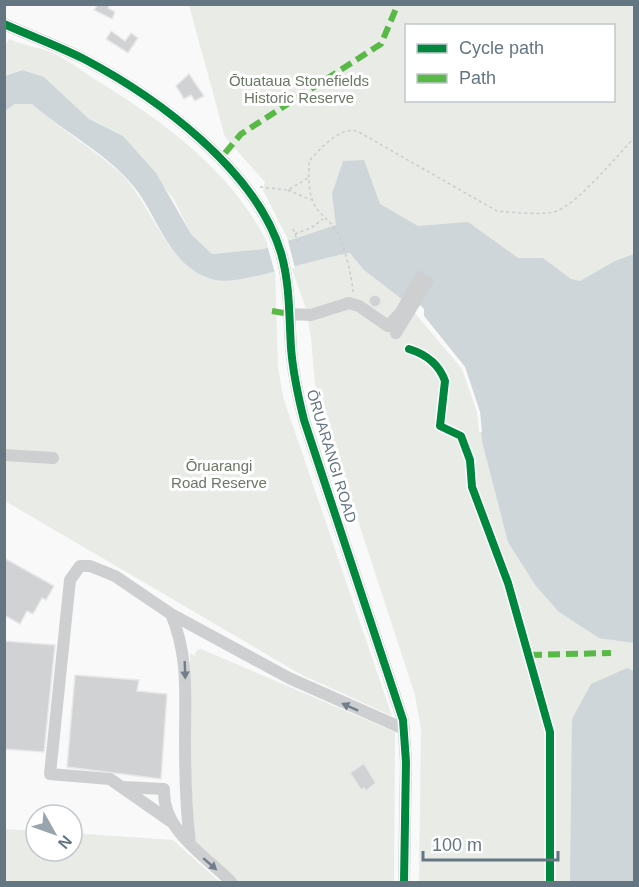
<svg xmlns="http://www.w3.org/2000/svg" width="639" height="887" viewBox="0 0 639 887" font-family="Helvetica,sans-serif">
<rect width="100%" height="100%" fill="#f9f9f9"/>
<!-- green -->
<path fill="#e8ebe6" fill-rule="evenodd" d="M189,5H634V882H419L421,729L415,695L330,435L315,384L311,337L305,306L291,266L275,270L278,367L283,397L392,716L302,675L5,501V111L15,104H32C60,129 92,148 119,172C152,202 167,270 215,280C222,282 231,279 238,279L264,249L212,254L191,234L173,198L123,136L89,119L44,77L20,70L5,76L4,49L9,39C24,46 39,47 53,53C68,60 82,71 96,80C164,122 235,173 269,247L288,240L263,190L265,182L225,137ZM406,26H614V100H406Z
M201,649L395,732L394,882H233L200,849L195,838L191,779L190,653L195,656L196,651Z
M4,829L36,831V851H72V833L173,840L220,882H5Z"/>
<!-- water -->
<path fill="#ced6d9" d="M22,70L44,77L89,119L123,136L156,173L191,234L212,254L264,249L336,225L332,194L343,161L364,160L380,204L418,226L468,222L518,258H543L571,279L580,281L615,261L634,254V643L599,638L559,612L536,586L508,542L482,441L480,412L465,367L424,316L364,270L350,253C320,257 238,286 215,280C172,270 160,223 138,192C111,155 66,134 32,104H15L5,111V76Z
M627,668L634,671V882H570L572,719L591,684Z"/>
<!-- pier -->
<path fill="#f9f9f9" d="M287,237L295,268L275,273L267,245Z
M420,305L424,309V316L465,367L480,412L482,432H479L477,412L462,369L414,312Z"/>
<!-- building -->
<path fill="#d0d2d3" stroke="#e8e8e8" stroke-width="1.5" d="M98,4H110L108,8L115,12L112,19L94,10Z
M111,31L125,41L131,33L138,38L128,53L106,39Z
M189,74L204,96L195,101L191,95L184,99L176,86Z
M369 301a6 6 0 1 1 12 0a6 6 0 1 1-12 0Z
M4,558L54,586L46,600L42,598L33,614L27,611L20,624L4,615Z
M4,641L55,645L44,752L4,749Z
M75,675L139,680L137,691L167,694L161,779L67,767Z
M364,763L376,783L366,791L364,788L361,790L350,773Z"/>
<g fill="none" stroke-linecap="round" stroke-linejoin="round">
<!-- path -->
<path stroke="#cbcccd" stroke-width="1.5" stroke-dasharray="3 3" stroke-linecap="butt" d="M260,187L288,190L308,178
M288,190L311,200
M293,229L298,242
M295,234L311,228L323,219
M353,292C352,276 343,237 332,225C325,217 315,210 312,199C308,188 309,173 309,161C319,150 340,126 357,131L497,211C512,212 543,216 557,211C578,203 618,155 634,138"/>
<!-- minor -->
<path stroke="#cecfd0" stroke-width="12" d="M4,24C31,36 58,46 84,59C158,98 256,170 281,253C290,284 289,316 291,348C293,373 298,396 304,420L403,720L406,762L404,882
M290,314L311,315L349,303L359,306L388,326L401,312L420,277
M396,333L427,282
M4,455L53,458
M171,614C189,656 185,697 185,741C185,776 186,809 190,843
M124,787L164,789C162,831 206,856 231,882
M173,823L110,779L50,774L70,580L80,566H90L115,576L171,614L289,678L404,729"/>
<!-- quiet -->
<path stroke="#58b947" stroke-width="6" stroke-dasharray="12 6" stroke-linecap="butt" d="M225,153L241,134L381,44L398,4
M272,311L290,314
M530,655L611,653"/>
<!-- cycleway casing -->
<g stroke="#fff" stroke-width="11">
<path id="cycleway" d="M4,24C31,36 58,46 84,59C158,98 256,170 281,253C290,284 289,316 291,348C293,373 298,396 304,420L403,720L406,762L404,882
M409,349C425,354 439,364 445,381L440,426L461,436L470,460L472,487L508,583L550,732V882"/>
</g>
<!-- cycleway -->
<use href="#cycleway" stroke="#00873e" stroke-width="8"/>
</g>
<!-- one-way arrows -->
<defs><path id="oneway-solid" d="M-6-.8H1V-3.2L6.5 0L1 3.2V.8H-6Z" transform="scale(1.5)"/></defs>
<g fill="#707f8b">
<use href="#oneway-solid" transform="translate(185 670) rotate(88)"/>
<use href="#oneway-solid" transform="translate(350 707) rotate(-156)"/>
<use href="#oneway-solid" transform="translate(210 864) rotate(41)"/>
</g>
<g text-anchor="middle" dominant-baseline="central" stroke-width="6" stroke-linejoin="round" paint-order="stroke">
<!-- park labels -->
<g font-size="15" fill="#687a64" stroke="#fff">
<text x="299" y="80">Ōtuataua Stonefields<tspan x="299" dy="17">Historic Reserve</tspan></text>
<text x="219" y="465">Ōruarangi<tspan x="219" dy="17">Road Reserve</tspan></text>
</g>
<!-- street labels -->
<g font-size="15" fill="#657683" stroke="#fff">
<text transform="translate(332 456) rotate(73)">ŌRUARANGI ROAD</text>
</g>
</g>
<!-- border -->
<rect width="639" height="887" fill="none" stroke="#657683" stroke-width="12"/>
<!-- legend -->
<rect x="405" y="24" width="210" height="78" fill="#ffffff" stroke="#c1c8cd" stroke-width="1.5"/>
<rect x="417" y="44" width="30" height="9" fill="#00873e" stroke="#c1c8cd" stroke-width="1.5"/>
<text x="459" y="54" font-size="18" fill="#657683">Cycle path</text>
<rect x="417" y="74" width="30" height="9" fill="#58b947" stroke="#c1c8cd" stroke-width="1.5"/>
<text x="459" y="84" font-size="18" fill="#657683">Path</text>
<!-- north arrow -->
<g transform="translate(54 833) rotate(130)"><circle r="28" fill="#ffffff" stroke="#c1c8cd" stroke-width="1.5"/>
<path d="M0-4.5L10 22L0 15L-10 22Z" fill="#99a4ac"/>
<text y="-9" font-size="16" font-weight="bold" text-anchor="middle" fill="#657683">N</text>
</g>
<!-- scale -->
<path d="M423 851v9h135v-9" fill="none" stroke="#657683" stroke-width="3"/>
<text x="432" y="851" font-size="18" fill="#657683" stroke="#ffffff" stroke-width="4.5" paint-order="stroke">100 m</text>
</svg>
